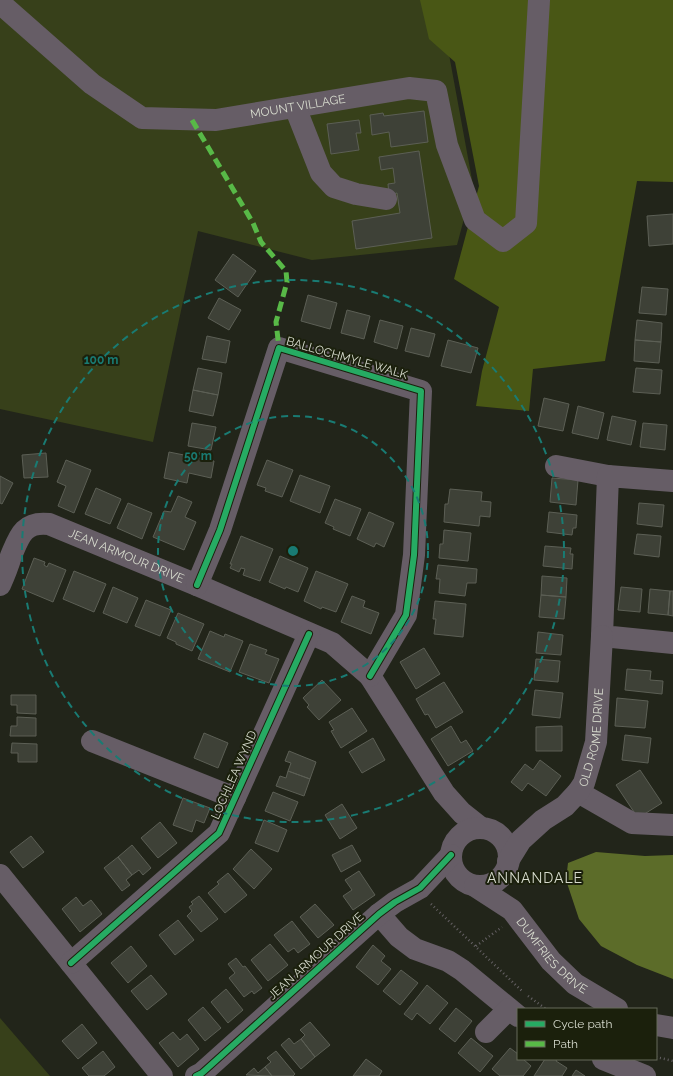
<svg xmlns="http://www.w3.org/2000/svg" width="673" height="1076" viewBox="0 0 673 1076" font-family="Raleway,sans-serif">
<rect width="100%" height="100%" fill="#22251a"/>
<!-- green -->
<path fill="#37401a" d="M0,0H439L473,185L457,245L312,260L198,231L153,442L0,409Z
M0,1018L50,1076H0Z"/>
<!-- forest -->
<path fill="#495715" d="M420,0H673V182L637,181L605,361L533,369L529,411L476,406L482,371L499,307L454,279L479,186L455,62L429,39Z"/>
<!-- water -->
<path fill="#5c6c29" d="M596,852L645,856L673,855V979L637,965L601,946L579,919L566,880L568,863Z"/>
<!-- building -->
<path fill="#3e4137" stroke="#5c5f55" d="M424,111L428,142L391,147L389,132L372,135L370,115L383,113L384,116Z
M359,120L361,133H356L359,150L331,154L327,124Z
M419,151L432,238L356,249L352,221L400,213L397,193L389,195L388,184L395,183L393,168L381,170L379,157Z
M673,214V244L649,246L647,216Z
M233,254L256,271L238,297L215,280Z
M642,287L668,289L666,315L639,313Z
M308,295L337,303L330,329L301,321Z
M219,298L241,310L229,330L208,318Z
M347,310L370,316L364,339L341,333Z
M380,320L403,326L397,349L374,342Z
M637,320L662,323L661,342L635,340Z
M411,328L435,334L429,357L405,351Z
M207,336L230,341L226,363L202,359Z
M448,340L478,348L471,373L441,366Z
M635,340L661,342L659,363L634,361Z
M198,368L222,373L218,395L193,390Z
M636,368L662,370L660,394L633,392Z
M193,390L218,395L213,416L189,411Z
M544,398L569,404L563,431L538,426Z
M578,406L604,413L598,439L572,433Z
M612,416L636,421L631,445L607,440Z
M192,423L216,427L211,450L188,446Z
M643,423L667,425L665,450L640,447Z
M169,452L214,461L211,478L189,473L187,483L164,478Z
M46,453L48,477L24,478L22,455Z
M66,460L91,470L74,513L58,506L66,486L57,482Z
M267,460L293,470L282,497L265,491L266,488L257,485Z
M300,475L330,486L320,513L290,501Z
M0,476L13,483L2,504L0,503Z
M552,478L578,480L576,505L550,502Z
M96,488L121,499L110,524L85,514Z
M450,489L482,492L481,501L491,502L490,517L480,516L479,526L444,522L445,504H448Z
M178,496L192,502L185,517L196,522L184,550L153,537L164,511L171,512Z
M335,499L361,509L350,536L333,529L334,527L325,523Z
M128,503L152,513L142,539L117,528Z
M639,503L664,505L662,527L637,524Z
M369,512L394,523L384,547L376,543L374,547L357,539Z
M549,512L577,515L576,528H573L572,535L547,532Z
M444,530L471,533L468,561L439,558L440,544H443Z
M637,534L661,536L659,557L634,554Z
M241,536L273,549L260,581L243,575L245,569L241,568L239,572L230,568L232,564H230Z
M545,546L571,548L570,554H573L572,569L543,566Z
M280,556L308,568L298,592L286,587L285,589L269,582Z
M34,558L45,562L44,565L47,567L49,563L66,570L53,602L22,589Z
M438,565L477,569L476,583H467L465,596L439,593L440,579H436Z
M74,571L106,584L94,612L63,599Z
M316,571L348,584L336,612L322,607L321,609L304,601Z
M542,576L567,578L566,597L541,595Z
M113,587L138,598L127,623L103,613Z
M621,587L642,589L640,612L618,610Z
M650,589L670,591L668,615L648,613Z
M670,591H673V616L668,615Z
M541,595L566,597L564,619L539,617Z
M352,596L365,601L363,607L379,613L371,634L341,622Z
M146,600L171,610L160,636L135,626Z
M435,601L466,604L463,637L434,634L436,619H433Z
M178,613L204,624L192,651L176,644V642L167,638Z
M210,631L224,637L225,634L243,641L230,672L198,659Z
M538,632L563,635L561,655L536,653Z
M250,644L267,650L265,654L279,659L269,683L239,672Z
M424,648L440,674L416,689L400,662Z
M536,659L560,661L558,682L534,680Z
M627,669L651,671L650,680L663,681L662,694L625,690Z
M322,680L341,700L319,720L307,707L309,705L303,698Z
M444,682L463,712L436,728L428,714L425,715L416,699Z
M535,690L563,693L560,718L532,715Z
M11,695H36V714L17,713V705H11Z
M617,698L648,701L645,728L615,726Z
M352,708L367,731L341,748L331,731L334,730L329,722Z
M17,717L36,718V736H10L11,726H17Z
M451,726L461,743L466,740L473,751L448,766L431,739Z
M562,726V751H536V727Z
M204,733L228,743L218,768L194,758Z
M625,735L651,738L648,763L622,760Z
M373,738L385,760L362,773L349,752Z
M12,743L37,744V762H18V753H11Z
M289,751L316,762L310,779L288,771L291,763L285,761Z
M540,760L561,776L546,796L528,783L522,791L511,782L525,764L533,770Z
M640,770L662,803L638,818L616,785Z
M288,771L310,779L304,796L276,786L280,776L286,778Z
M273,792L298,802L290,821L265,811Z
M183,798L210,808L204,823L196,820L192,832L173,825Z
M342,804L357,828L340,839L325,815Z
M264,820L287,830L278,852L255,843Z
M160,822L177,843L158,858L141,838Z
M31,836L44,852L23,868L10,852Z
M132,845L151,868L143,875L139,870L132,875L118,857Z
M352,845L361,861L341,872L332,855Z
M251,849L272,869L254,889L233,869Z
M118,857L132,875L126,880L130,885L122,891L104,868Z
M359,871L375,895L353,910L343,896L352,890L345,880Z
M228,873L247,895L225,913L208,893L219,884L217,882Z
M199,896L218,919L201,932L187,916L192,911L189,907L193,904L191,902Z
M76,897L83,906L91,900L102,914L80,932L62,909Z
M315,904L334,925L318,938L300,917Z
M178,920L194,940L175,955L159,935Z
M292,921L310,944L298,953L294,948L288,952L274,935Z
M270,944L288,965L268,981L251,960Z
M373,945L385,956L381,961L391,969L378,985L356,967Z
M131,946L147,966L128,983L111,963Z
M236,958L243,967L245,966L262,988L254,994L252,991L244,997L229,978L235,973L228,964Z
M401,970L418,983L400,1005L383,991Z
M151,975L167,994L147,1010L131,991Z
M427,985L448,1003L430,1024L417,1013L412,1020L404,1014Z
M226,989L243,1010L228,1023L211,1002Z
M203,1007L221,1028L205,1041L188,1020Z
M456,1008L472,1021L455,1042L439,1029Z
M310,1022L330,1045L315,1057L301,1039L305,1035L300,1030Z
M82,1024L97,1043L78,1059L62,1041Z
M173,1032L180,1040L187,1034L199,1049L178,1067L159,1043Z
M289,1038L294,1044L301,1039L315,1057L301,1069L281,1045Z
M471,1038L493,1056L480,1072L458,1053Z
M510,1048L518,1054V1059H523L531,1066L523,1076H500L492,1069Z
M103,1051L115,1067L104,1076H89L82,1068Z
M276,1051L295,1074L293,1076H272L265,1067L271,1062L267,1058Z
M366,1059L382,1071L379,1076H353Z
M545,1059H557L556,1061L567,1068L562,1076H534Z
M265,1067L272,1076L246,1075L254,1068L258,1073Z
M576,1070L585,1076H572Z"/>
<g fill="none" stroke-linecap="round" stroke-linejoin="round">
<!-- path -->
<path stroke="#656164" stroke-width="2.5" stroke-dasharray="1 3" stroke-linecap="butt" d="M431,904L523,992
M476,946L502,927
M528,996L546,1009
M656,1057L673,1061"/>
<!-- minor -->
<g stroke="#665d66" stroke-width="22">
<path id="s1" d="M0,3L92,84L142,118L216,120L409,88L436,91L447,145L475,220L503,241L526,223L539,0"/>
<path d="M295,107L321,173L334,187L356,194L386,199"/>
<path d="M556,466L608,476"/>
<path d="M673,481L608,476L602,636L673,643"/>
<path id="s2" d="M0,585C4,576 8,566 11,556C19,537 23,521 49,524L197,585L332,643L370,676L444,793L462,813L481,828"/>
<path d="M197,585L220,530L279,348L421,391L414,555L406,615L370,676"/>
<path d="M92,741L235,798"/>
<path d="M578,792L632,823L673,825"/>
<circle cx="480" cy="857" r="29"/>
<path id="s3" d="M508,861L521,840L543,820L565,806L578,792L584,783L596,742L602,636"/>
<path d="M0,875L162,1076"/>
<path id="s4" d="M475,886L512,910L551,961L575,984L617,1009"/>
<path d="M379,914L399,937L415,949L448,961L462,970L518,1016"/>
<path d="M71,963L219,833L309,634"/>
<path d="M656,1025L673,1028"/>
<path d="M486,1032L509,1009"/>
<path d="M603,1059L645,1076"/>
<path d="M196,1076L202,1073L379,914L395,902L420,888L451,855"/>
</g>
<!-- quiet -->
<path stroke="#58b947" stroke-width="5" stroke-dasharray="10 5" stroke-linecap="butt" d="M192,120L253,223L261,242L286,271L287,282L276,322L279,348"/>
<!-- cycleway casing -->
<g stroke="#1b200c" stroke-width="8">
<path id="cycleway" d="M197,585L220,530L279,348L421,391L414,555L406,615L370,676
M71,963L219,833L309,634
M196,1076L202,1073L379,914L395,902L420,888L451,855"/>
</g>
<!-- cycleway -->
<use href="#cycleway" stroke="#26ab63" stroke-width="6"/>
</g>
<!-- distance rings -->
<g fill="none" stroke="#197b73" stroke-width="2" stroke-dasharray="7 5">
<circle cx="293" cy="551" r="135"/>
<circle cx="293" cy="551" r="271"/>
</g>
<g text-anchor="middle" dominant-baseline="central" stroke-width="4" stroke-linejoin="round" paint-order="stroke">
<!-- street labels -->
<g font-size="12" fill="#d7dbce" stroke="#1b200c">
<text stroke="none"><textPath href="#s1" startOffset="340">MOUNT VILLAGE</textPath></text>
<text transform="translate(347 358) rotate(16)">BALLOCHMYLE WALK</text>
<text stroke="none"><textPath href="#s2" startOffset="170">JEAN ARMOUR DRIVE</textPath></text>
<text stroke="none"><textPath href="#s3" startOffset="157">OLD ROME DRIVE</textPath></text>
<text transform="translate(234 775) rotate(-66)">LOCHLEA WYND</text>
<text stroke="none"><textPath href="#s4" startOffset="105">DUMFRIES DRIVE</textPath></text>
<text transform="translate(316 956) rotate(-42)">JEAN ARMOUR DRIVE</text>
</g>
<!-- quarter labels -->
<g font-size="14" letter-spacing="1" fill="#d7dbce" stroke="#1b200c">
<text x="535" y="878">ANNANDALE</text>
</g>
</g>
<circle cx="293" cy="551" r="6" fill="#197b73" stroke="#1b200c" stroke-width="2"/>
<g font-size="12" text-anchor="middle" font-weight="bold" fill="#197b73" stroke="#1b200c" stroke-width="4" stroke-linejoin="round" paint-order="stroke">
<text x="101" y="364">100 m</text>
<text x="198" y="460">50 m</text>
</g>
<!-- legend -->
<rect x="517" y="1008" width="140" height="52" fill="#1b200c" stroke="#666b5a"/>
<rect x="525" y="1021" width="20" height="6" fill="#26ab63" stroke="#666b5a"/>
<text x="553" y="1028" font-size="12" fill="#d7dbce">Cycle path</text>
<rect x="525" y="1041" width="20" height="6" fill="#58b947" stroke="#666b5a"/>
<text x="553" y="1048" font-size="12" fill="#d7dbce">Path</text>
</svg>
